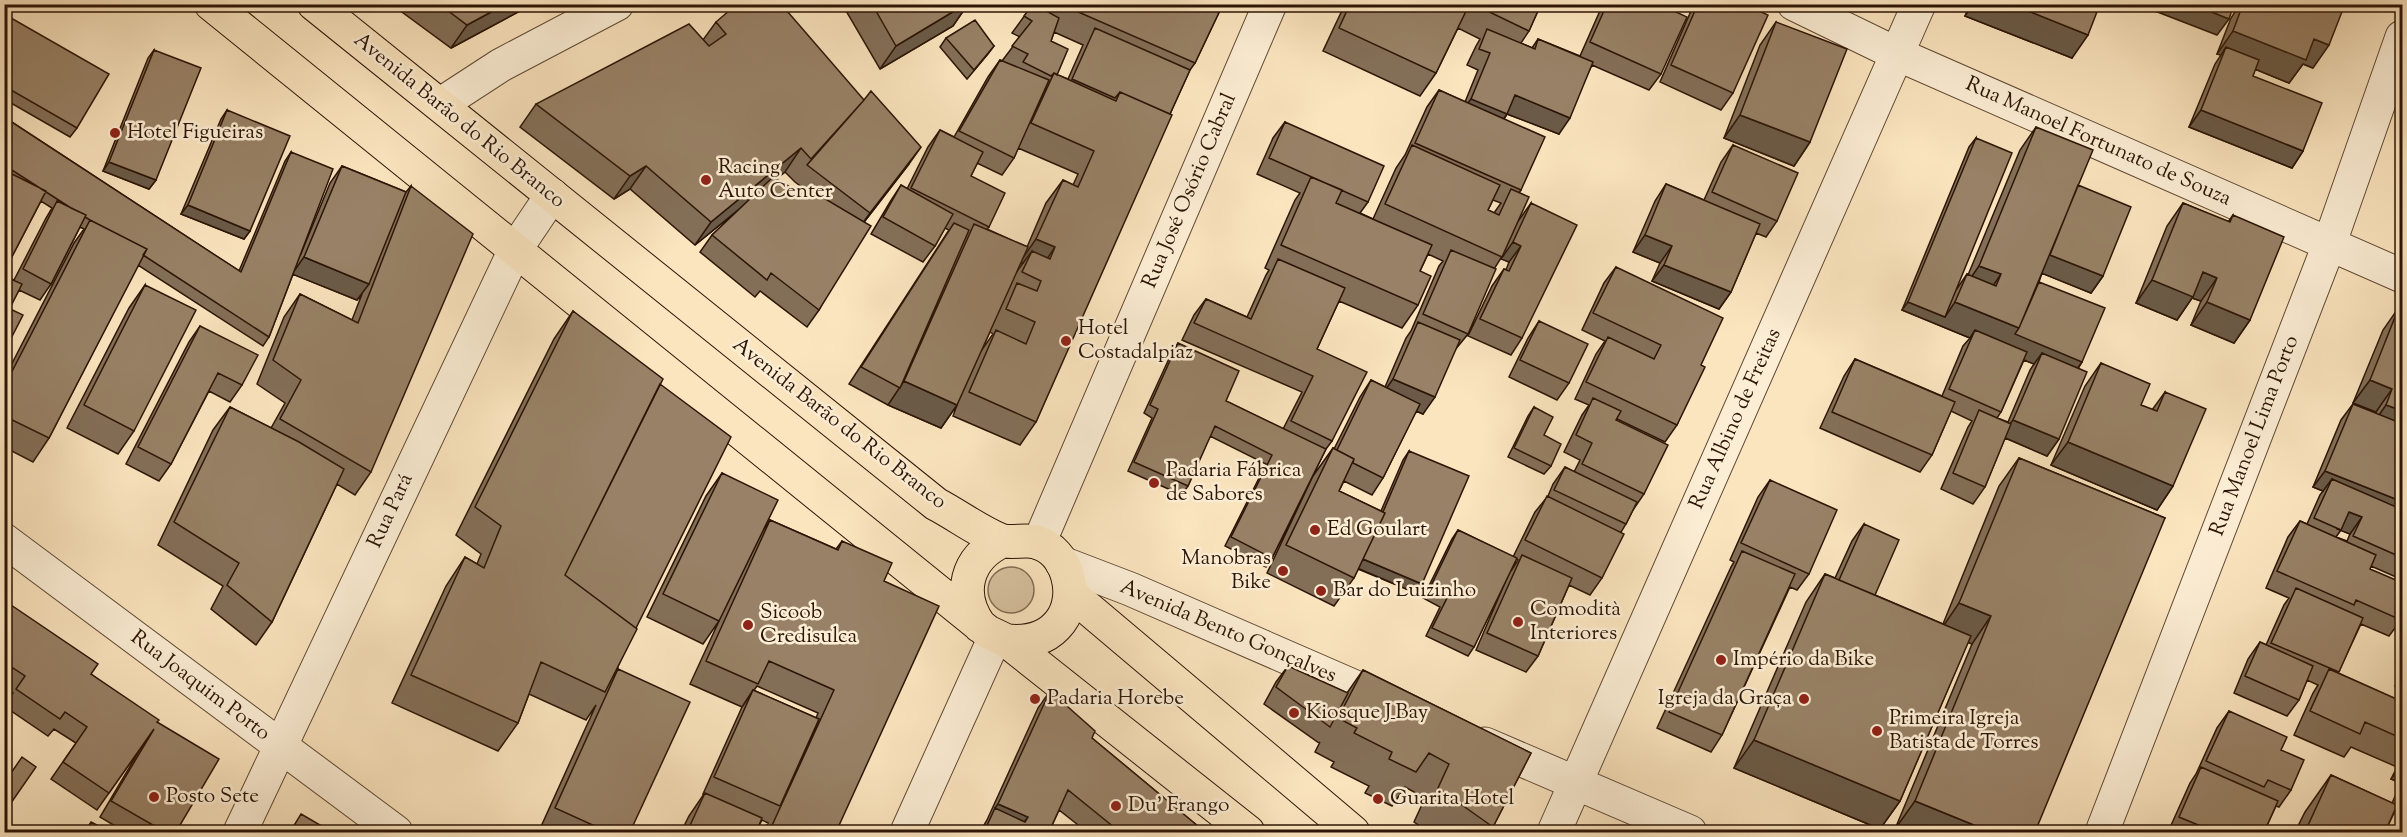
<svg xmlns="http://www.w3.org/2000/svg" width="2407" height="837" viewBox="0 0 2407 837" font-family="'Sorts Mill Goudy',serif">
<rect width="100%" height="100%" fill="#fbe5bf"/>
<filter id="stains"><feTurbulence type="fractalNoise" baseFrequency=".00333" numOctaves="4"/><feColorMatrix values="0 0 0 0 .2 0 0 0 0 .09 0 0 0 0 .02 0 0 0 .5 -.17"/></filter>
<radialGradient id="worn" r=".72"><stop offset=".6" stop-color="#630" stop-opacity="0"/><stop offset="1" stop-color="#630" stop-opacity=".3"/></radialGradient>
<!-- green -->
<path fill="#d8c2a0" stroke="#826c53" stroke-width="1.5" d="M988 590a23 23 0 1 1 46 0a23 23 0 1 1-46 0Z"/>
<g fill="none" stroke-linecap="round" stroke-linejoin="round">
<!-- minor casing -->
<g stroke="#604934" stroke-width="35">
<path id="minor" d="M1794,4L1897,54L2402,276
M441,104L501,65L617,4
M4,540L396,832
M1039,543L1270,4
M1062,563L1130,589L1394,704
M1485,744L1690,832
M240,832L515,250L552,195
M907,832L995,637
M1554,832L1919,4
M2102,832L2329,245L2402,37"/>
</g>
<!-- major casing -->
<g stroke="#2c1506" stroke-width="35">
<path id="major" d="M211,4L988,632L1007,641L1248,832
M314,4L936,504C957,515 978,531 1000,540C1010,544 1025,539 1036,542C1068,551 1080,596 1060,622C1047,639 1027,643 1007,641
M1071,594L1353,832
M980,626C957,594 966,558 1002,541"/>
</g>
<!-- minor -->
<use href="#minor" stroke="#fceed5" stroke-width="33"/>
<!-- major -->
<use href="#major" stroke="#fbe5bf" stroke-width="33"/>
</g>
<!-- wall -->
<path fill="#836f58" stroke="#2c1506" stroke-width="1.5" fill-rule="evenodd" d="M391,4H533L451,48Z
M842,4H968L953,26L880,69Z
M1033,4L1042,9L1045,4H1223L1195,63L1190,70L1170,114L1036,422L1020,445L953,416L957,405L941,428L888,405L849,384L949,230L945,228L935,246L923,262L871,234L890,202L901,185L907,189L928,147L940,130L954,137L988,77L1000,60L1002,61L1020,37L1012,33ZM1054,32L1083,45L1068,79L1057,75L1051,41ZM1018,148L1078,174L1073,185L1063,180L1046,203L1027,247L987,229L989,227L971,176L977,163L1002,175L1014,158ZM1020,263H1023L1015,274ZM990,332L993,334L981,351Z
M1345,4H1541L1529,31L1521,43L1532,48L1538,39L1580,56L1603,4H1659L1661,74L1649,90L1592,65L1559,134L1507,114L1504,119L1521,190L1519,193V220L1531,203L1522,338L1511,355L1468,336L1492,286L1504,269L1506,270L1509,262L1501,258L1494,269L1468,334L1455,350L1423,414L1416,411L1383,478L1372,495L1344,481L1339,491L1381,511L1403,460L1409,451L1416,593L1358,569L1354,578L1334,606L1267,573L1313,476L1333,448L1334,449L1360,397L1371,380L1385,387L1406,338L1411,331L1439,266L1443,261L1428,254L1420,271L1418,305L1402,328L1339,301L1317,349L1332,441L1326,449L1272,558L1266,567L1225,546L1266,464L1210,436L1188,486L1182,495L1128,471L1152,418L1144,413L1172,352L1178,343L1226,401L1283,429L1302,392L1182,340L1194,315L1206,299L1247,317L1266,275L1269,270L1265,268L1295,200L1300,193L1257,174L1273,138L1285,122L1368,202L1360,213L1373,219L1396,168L1405,155L1427,107L1439,90L1465,102L1478,70L1467,65L1476,46L1480,39L1458,28L1436,73L1420,96L1323,51ZM1493,200L1501,203L1494,213L1488,210Z
M1694,4H1744L1733,93L1721,110L1660,82Z
M1970,4H2100L2072,58L1965,16Z
M2240,4H2243L2313,68L2303,64L2289,83L2255,69L2253,76L2303,151L2292,168L2189,127L2215,64L2221,55L2217,54L2231,18Z
M4,14L77,128L70,137L4,99Z
M716,22L909,164L864,222L819,310L807,327L760,291L755,297L700,252L712,235L741,208L695,245L630,189L614,199L520,127L536,104L703,40ZM785,172L795,182L811,194L808,198L776,179Z
M1776,22L1810,142L1794,166L1724,138L1760,45Z
M946,38L994,46L988,54L967,79L940,47Z
M154,50L156,180L149,189L103,171L148,58Z
M227,110L250,231L244,239L181,214L221,119Z
M4,117L239,271L285,161L291,152L300,256L330,183L342,166L406,192L411,186L371,472L355,495L337,484L272,622L256,645L211,609L223,586L158,545L213,430L230,407L271,428L285,403L257,384L284,317L300,294L352,320L362,294L357,300L293,274L269,337L263,346L138,265L49,438L33,462L4,447V379L74,243L84,229L80,227L51,284L40,300L19,290L9,308L4,352V276L14,280L46,218L52,208L41,201L4,272Z
M2036,127L2078,185L2103,276L2091,293L2042,273L2039,282L2082,362L2078,369L2059,439L2047,456L2005,438L1985,487L1973,504L1941,489L1968,427L1972,421L1951,411L1932,455L1920,472L1820,428L1844,376L1855,359L1942,396L1963,346L1970,338L1902,310L1969,147L1976,138L1956,290L1967,274L1968,275L2020,150ZM2024,360L2034,364L2030,370L2008,422L1997,418L2001,412Z
M1733,145L1777,221L1766,237L1756,233L1731,292L1719,309L1652,281L1660,263L1633,252L1655,201L1666,184L1704,200L1721,162Z
M2183,203L2228,222L2233,215L2250,320L2234,343L2191,325L2201,301L2192,298L2177,320L2136,303L2167,226Z
M1616,267L1701,365L1677,425L1665,442L1617,419L1616,420L1644,494L1633,510L1626,524L1621,532L1602,578L1590,595L1569,585L1538,656L1526,672L1476,650L1507,578L1474,647L1468,656L1426,636L1440,607L1423,598L1452,539L1458,530L1513,557L1535,512L1548,496L1553,484L1565,467L1574,472L1580,460L1564,452L1582,415L1589,405L1575,399L1596,354L1605,341L1582,330L1604,283ZM1516,559L1518,560L1511,571Z
M145,285L134,431L118,454L67,428L129,308Z
M2399,307L2403,308V508L2398,523L2402,524L2403,523V580L2371,566L2370,569L2401,620L2389,636L2361,624L2338,673L2403,702V814L2395,811L2385,832H2295L2305,812L2331,775L2392,803L2401,783L2391,779L2397,767L2351,747L2344,757L2294,735L2313,693L2318,685L2307,680L2299,700L2287,716L2234,693L2248,659L2260,642L2266,645L2284,605L2289,598L2266,588L2288,537L2300,521L2307,524L2320,495L2323,491L2313,487L2341,420L2353,404L2376,413V412L2353,403L2383,330ZM2341,530L2350,534L2347,541L2336,537Z
M573,311L660,384L636,628L613,677L618,669L630,832H541L539,831L596,705L586,720L529,694L518,723L498,751L392,703L446,586L465,557L477,564L481,554L456,535L554,339Z
M1539,321L1569,383L1557,400L1509,377L1528,338Z
M200,326L242,385L230,402L209,391L171,464L159,481L126,464L189,342Z
M2101,363L2141,405L2152,410L2165,392L2173,486L2157,510L2051,465L2085,386Z
M1534,407L1544,435L1551,466L1544,474L1508,457L1528,416Z
M2019,458L2165,518L1895,829L1972,644L1968,642L1900,801L1880,829L1734,768L1806,602L1825,574L1835,578L1852,541L1864,524L1875,595L1943,624L1999,486Z
M722,473L764,529L770,520L836,549L842,541L884,581L836,832H764L768,822V823L762,820L756,832H681L689,816L704,794H703L742,707L690,684L719,621L703,644L647,617L706,496ZM757,686L818,713L816,718L753,690L742,707Z
M1770,480L1809,574L1797,590L1790,587L1722,735L1711,752L1657,728L1731,567L1734,562L1730,560L1758,497Z
M4,601L91,674L157,722L176,832H125L100,817L142,746L97,810L51,779L76,743L54,729L48,736L4,706L13,693L4,687Z
M1288,666L1347,693L1363,670L1531,753L1493,827L1490,832H1429L1414,822L1425,798L1405,787L1392,806L1365,793L1369,786L1331,767L1334,762L1315,752L1320,742L1319,743L1264,704L1276,682Z
M2403,669V689L2395,686Z
M1050,691L1092,738L1205,832H1087L1059,810L1049,832H980L987,820L1038,708Z
M2229,711L2281,750L2291,790L2279,807L2276,806L2264,832H2168L2190,783L2196,774L2217,728Z"/>
<!-- shaded-wall -->
<path fill="#6a5a47" stroke="#2c1506" stroke-width="1.5" d="M506,4H533L451,48L467,25Z
M966,4H968L953,26L880,69L896,46Z
M1973,4H2011L2088,35L2072,58L1965,16Z
M2159,4H2192L2229,19L2217,35L2155,11Z
M2233,31L2314,39L2329,45L2313,68L2303,64L2289,83L2223,56L2226,47L2221,55L2217,54Z
M1515,95L1570,118L1559,134L1507,114L1496,130L1459,115L1471,99Z
M2201,110L2303,151L2292,168L2189,127Z
M1740,115L1810,142L1794,166L1724,138Z
M921,147L909,164L858,230L870,213Z
M801,148L785,172L695,245L711,222Z
M109,162L156,180L149,189L103,171Z
M646,166L630,189L614,199L630,176Z
M188,205L250,231L244,239L181,214Z
M1645,235L1672,246L1660,263L1633,252Z
M1036,239L1055,247L1039,271L1032,251L1023,263L1020,262Z
M1513,242L1521,246L1509,262L1501,259Z
M2048,254L2103,276L2091,293L2036,271Z
M304,257L369,284L357,300L292,274Z
M1664,265L1731,292L1719,309L1652,281Z
M1979,266L2001,274L1985,298L1963,289Z
M2203,272L2217,278L2201,301L2192,298L2177,320L2136,303L2152,280Z
M1908,302L1945,317L1955,302L2019,328L2082,362L2070,379L2042,353L2034,364L1971,338L1975,330L1970,338L1902,310Z
M2207,302L2250,320L2234,343L2191,325Z
M1393,379L1435,397L1423,414L1381,396Z
M2370,380L2392,389L2376,412L2353,403Z
M904,381L957,405L941,428L888,405Z
M2386,405L2403,411V440L2370,428Z
M2013,420L2059,439L2047,456L2001,436Z
M2068,442L2173,486L2157,510L2051,465Z
M2325,471L2403,502V508L2394,520L2332,479L2323,491L2313,487Z
M2349,512L2362,517L2350,534L2337,529Z
M1363,559L1422,584L1416,593L1357,568Z
M1959,603L1991,616L1972,644L1940,631Z
M1754,740L1900,801L1880,829L1734,768Z
M2403,763V780L2401,783L2391,779Z
M1915,801L1991,832H1903L1895,829Z
M998,804L1028,817L1017,832L995,808Z"/>
<!-- building -->
<path fill="#988166" stroke="#2c1506" stroke-width="1.5" d="M439,4H506L467,25Z
M737,4H781L864,100L811,159L801,148L711,222L646,166L630,176L536,104L689,24L709,46L726,34L716,22Z
M872,4H966L896,46Z
M1033,4H1034L1059,18L1051,41L1068,49L1057,75L1054,73L1051,76L1023,62L1028,54L1012,46L1032,21L1024,16Z
M1060,4H1223L1195,63Z
M1350,4H1458L1467,9L1436,73L1339,28Z
M1473,4H1541L1529,31Z
M1607,4H1659L1687,17L1661,74L1590,42Z
M1698,4H1744L1768,15L1733,93L1671,65Z
M2011,4H2100L2088,35Z
M2192,4H2234L2229,19Z
M2243,4H2345L2329,45L2314,39L2306,60L2233,31Z
M4,14L109,74L77,128L4,86Z
M975,20L994,46L974,70L946,38Z
M1776,22L1847,49L1810,142L1740,115Z
M1095,28L1190,70L1170,114L1120,92L1115,98L1072,79Z
M1487,29L1535,49L1538,39L1593,62L1570,118L1515,95L1507,114L1471,99L1490,53L1479,49Z
M2226,47L2259,60L2253,76L2322,103L2303,151L2201,110Z
M154,50L201,68L156,180L109,162Z
M1000,60L1049,80L1014,158L959,131Z
M1054,73L1116,101L1120,92L1172,115L1036,422L969,392L996,330L1026,344L1035,322L1006,309L1017,283L1037,291L1041,281L1022,272L1032,251L1050,259L1055,247L1036,239L1063,180L1078,187L1094,151L1031,123Z
M1439,90L1545,137L1521,190L1415,143Z
M871,91L921,147L870,213L807,165L864,100Z
M227,110L290,136L250,231L188,205Z
M4,117L241,272L291,152L333,169L269,337L143,255L147,249L90,220L85,217L86,215L71,208L4,165Z
M1285,122L1384,166L1368,202L1269,158Z
M2036,127L2093,150L2019,328L1955,302L1967,274L1996,286L2001,274L1979,266Z
M940,130L983,152L971,176L1005,193L989,227L911,188Z
M1976,138L2012,153L1945,317L1908,302Z
M1412,145L1500,185L1488,210L1499,215L1511,189L1529,197L1502,257L1385,204Z
M1733,145L1798,173L1777,221L1712,192Z
M342,166L406,192L369,284L304,257Z
M4,170L46,191L4,272Z
M773,177L808,198L812,191L871,226L819,310L771,273L767,280L712,235Z
M1311,177L1342,190L1336,203L1432,245L1420,271L1431,276L1418,305L1281,245Z
M1666,184L1760,224L1731,292L1664,265L1672,246L1645,235Z
M901,185L953,214L935,246L883,217Z
M2078,185L2131,207L2103,276L2050,255Z
M411,186L473,234L371,472L280,419L301,380L273,360L300,294L358,323Z
M57,201L86,215L51,284L23,269Z
M1531,203L1577,225L1522,338L1480,319L1504,269L1509,271L1521,246L1513,242Z
M2183,203L2230,222L2233,215L2284,237L2250,320L2207,302L2217,278L2203,272L2193,297L2152,280Z
M90,220L147,249L49,438L4,416V387Z
M954,223L969,230L900,388L861,367Z
M974,224L1028,247L957,405L904,381Z
M1451,250L1496,269L1468,334L1423,314Z
M1278,259L1345,288L1317,349L1367,372L1332,441L1291,421L1313,376L1194,323L1206,299L1251,319Z
M1616,267L1723,318L1701,365L1705,367L1677,425L1586,382L1608,337L1654,359L1661,345L1593,313Z
M4,276L22,284L11,306L4,303Z
M2039,282L2105,308L2082,362L2015,334L2019,328Z
M145,285L196,310L134,431L84,405Z
M4,306L23,315L4,352Z
M2399,307L2403,308V411L2386,405L2392,389L2370,380Z
M573,311L663,379L565,575L637,629L605,692L541,662L518,723L411,675L465,557L484,568L501,526L475,507Z
M1539,321L1588,344L1569,383L1520,360Z
M1418,322L1460,340L1435,397L1393,379Z
M200,326L258,355L242,385L218,373L171,464L138,447Z
M1975,330L2027,352L2001,412L1949,389Z
M1178,343L1239,371L1226,401L1326,449L1272,558L1231,537L1272,455L1215,426L1188,486L1134,462L1158,409L1150,405Z
M2042,353L2087,372L2059,439L2013,420Z
M1855,359L1955,402L1932,455L1832,412Z
M2101,363L2150,384L2141,405L2157,411L2165,392L2206,409L2173,486L2068,442Z
M1371,380L1420,404L1383,478L1353,463L1354,459L1337,450Z
M660,384L731,437L636,628L565,575Z
M1593,398L1621,411L1616,420L1668,445L1644,494L1582,464L1592,443L1576,435Z
M2353,404L2403,424V502L2325,471Z
M230,407L299,442L344,469L272,622L227,585L239,563L174,522Z
M1534,407L1553,417L1544,435L1561,444L1551,466L1514,448Z
M1979,410L2011,424L1985,487L1953,473Z
M1333,448L1354,459L1339,491L1385,513L1354,578L1286,545Z
M1409,451L1469,476L1422,584L1363,559L1385,513L1383,512Z
M2019,458L2165,518L2035,832H1991L1915,801L1991,616L1959,603Z
M1565,467L1637,502L1626,524L1554,490Z
M722,473L778,500L719,621L663,594Z
M2332,479L2403,510V513L2398,523L2403,524V558L2353,536L2362,517L2349,512L2341,530L2314,518Z
M1770,480L1837,510L1809,574L1741,543Z
M1547,496L1624,534L1602,578L1525,540Z
M770,520L838,550L842,541L892,563L884,581L939,606L836,832H769L834,690L769,661L758,684L706,661Z
M2300,521L2376,555L2370,569L2403,583V616L2401,620L2356,600L2354,605L2277,571Z
M1864,524L1899,540L1875,595L1839,580Z
M1458,530L1517,558L1474,647L1432,628L1447,598L1429,590Z
M1742,551L1795,574L1722,735L1669,712Z
M1522,555L1572,578L1538,656L1487,633Z
M1825,574L1971,636L1900,801L1754,740Z
M2296,588L2363,618L2339,672L2271,643Z
M4,601H5L98,664L91,674L159,720L157,722L219,759L176,832H165L111,801L154,729L109,793L63,762L87,727L65,712L60,719L16,689L25,676L13,668L4,680Z
M2260,642L2313,666L2299,700L2245,676Z
M1288,666L1348,693L1330,727L1276,687Z
M618,669L690,702L630,832H608L555,808Z
M2329,669L2403,702V739L2365,722L2360,734L2310,711Z
M1363,670L1531,753L1493,827L1438,788L1449,764L1429,753L1416,772L1389,759L1392,752L1354,733L1357,728L1338,718Z
M753,690L819,719L780,806L714,777Z
M1050,691L1095,731L1092,738L1205,832H1120L1068,790L1049,832H984L995,808L1025,822L1028,817L998,804Z
M2229,711L2287,737L2281,750L2304,760L2291,790L2268,780L2264,787L2206,761Z
M22,757L36,767L4,813V773L9,776Z
M2201,767L2278,801L2264,832H2215L2179,817Z
M2331,775L2397,805L2385,832H2305Z
M705,793L762,818L756,832H687Z
M301,814L332,832H290Z
M91,822L110,832H85Z
M1210,827L1218,832H1207Z
M2177,828L2187,832H2175Z"/>
<!-- markers -->
<g fill="#8f2418" stroke="#fceed5" stroke-width="2">
<circle cx="115" cy="133" r="6"/>
<circle cx="706" cy="180" r="6"/>
<circle cx="1066" cy="341" r="6"/>
<circle cx="1154" cy="483" r="6"/>
<circle cx="1315" cy="530" r="6"/>
<circle cx="1283" cy="571" r="6"/>
<circle cx="1321" cy="591" r="6"/>
<circle cx="1518" cy="622" r="6"/>
<circle cx="748" cy="625" r="6"/>
<circle cx="1721" cy="660" r="6"/>
<circle cx="1035" cy="699" r="6"/>
<circle cx="1804" cy="699" r="6"/>
<circle cx="1294" cy="713" r="6"/>
<circle cx="1877" cy="731" r="6"/>
<circle cx="154" cy="797" r="6"/>
<circle cx="1378" cy="799" r="6"/>
<circle cx="1116" cy="806" r="6"/>
</g>
<g text-anchor="middle" dominant-baseline="central" stroke-width="5" stroke-linejoin="round" paint-order="stroke">
<!-- street labels -->
<g font-size="21" fill="#2c1506" stroke="#fceed5">
<text transform="translate(459 121) rotate(39)">Avenida Barão do Rio Branco</text>
<text transform="translate(2098 142) rotate(24)">Rua Manoel Fortunato de Souza</text>
<text transform="translate(1190 191) rotate(-67)">Rua José Osório Cabral</text>
<text transform="translate(1736 419) rotate(-66)">Rua Albino de Freitas</text>
<text transform="translate(839 424) rotate(38)">Avenida Barão do Rio Branco</text>
<text transform="translate(2255 436) rotate(-69)">Rua Manoel Lima Porto</text>
<text transform="translate(391 511) rotate(-65)">Rua Pará</text>
<text transform="translate(1228 632) rotate(23)">Avenida Bento Gonçalves</text>
<text transform="translate(200 686) rotate(37)">Rua Joaquim Porto</text>
</g>
<!-- poi labels -->
<g font-size="21" fill="#2c1506" stroke="#fceed5" text-anchor="start">
<text x="127" y="133">Hotel Figueiras</text>
<text x="718" y="168">Racing<tspan x="718" dy="24">Auto Center</tspan></text>
<text x="1078" y="329">Hotel<tspan x="1078" dy="24">Costadalpiaz</tspan></text>
<text x="1166" y="471">Padaria Fábrica<tspan x="1166" dy="24">de Sabores</tspan></text>
<text x="1327" y="530">Ed Goulart</text>
<text x="1271" y="559" text-anchor="end">Manobras<tspan x="1271" dy="24">Bike</tspan></text>
<text x="1333" y="591">Bar do Luizinho</text>
<text x="1530" y="610">Comodità<tspan x="1530" dy="24">Interiores</tspan></text>
<text x="760" y="613">Sicoob<tspan x="760" dy="24">Credisulca</tspan></text>
<text x="1733" y="660">Império da Bike</text>
<text x="1047" y="699">Padaria Horebe</text>
<text x="1792" y="699" text-anchor="end">Igreja da Graça</text>
<text x="1306" y="713">Kiosque J_Bay</text>
<text x="1889" y="719">Primeira Igreja<tspan x="1889" dy="24">Batista de Torres</tspan></text>
<text x="166" y="797">Posto Sete</text>
<text x="1390" y="799">Guarita Hotel</text>
<text x="1128" y="806">Du' Frango</text>
</g>
</g>
<!-- margin -->
<rect width="2407" height="837" fill="none" stroke="#fbe5bf" stroke-width="24"/>
<rect x="6" y="6" width="2395" height="825" fill="none" stroke="#2c1506" stroke-width="3"/>
<rect x="12" y="12" width="2383" height="813" fill="none" stroke="#2c1506" stroke-width="1.5"/>
<rect width="100%" height="100%" filter="url(#stains)"/>
<rect width="100%" height="100%" fill="url(#worn)"/>
</svg>
